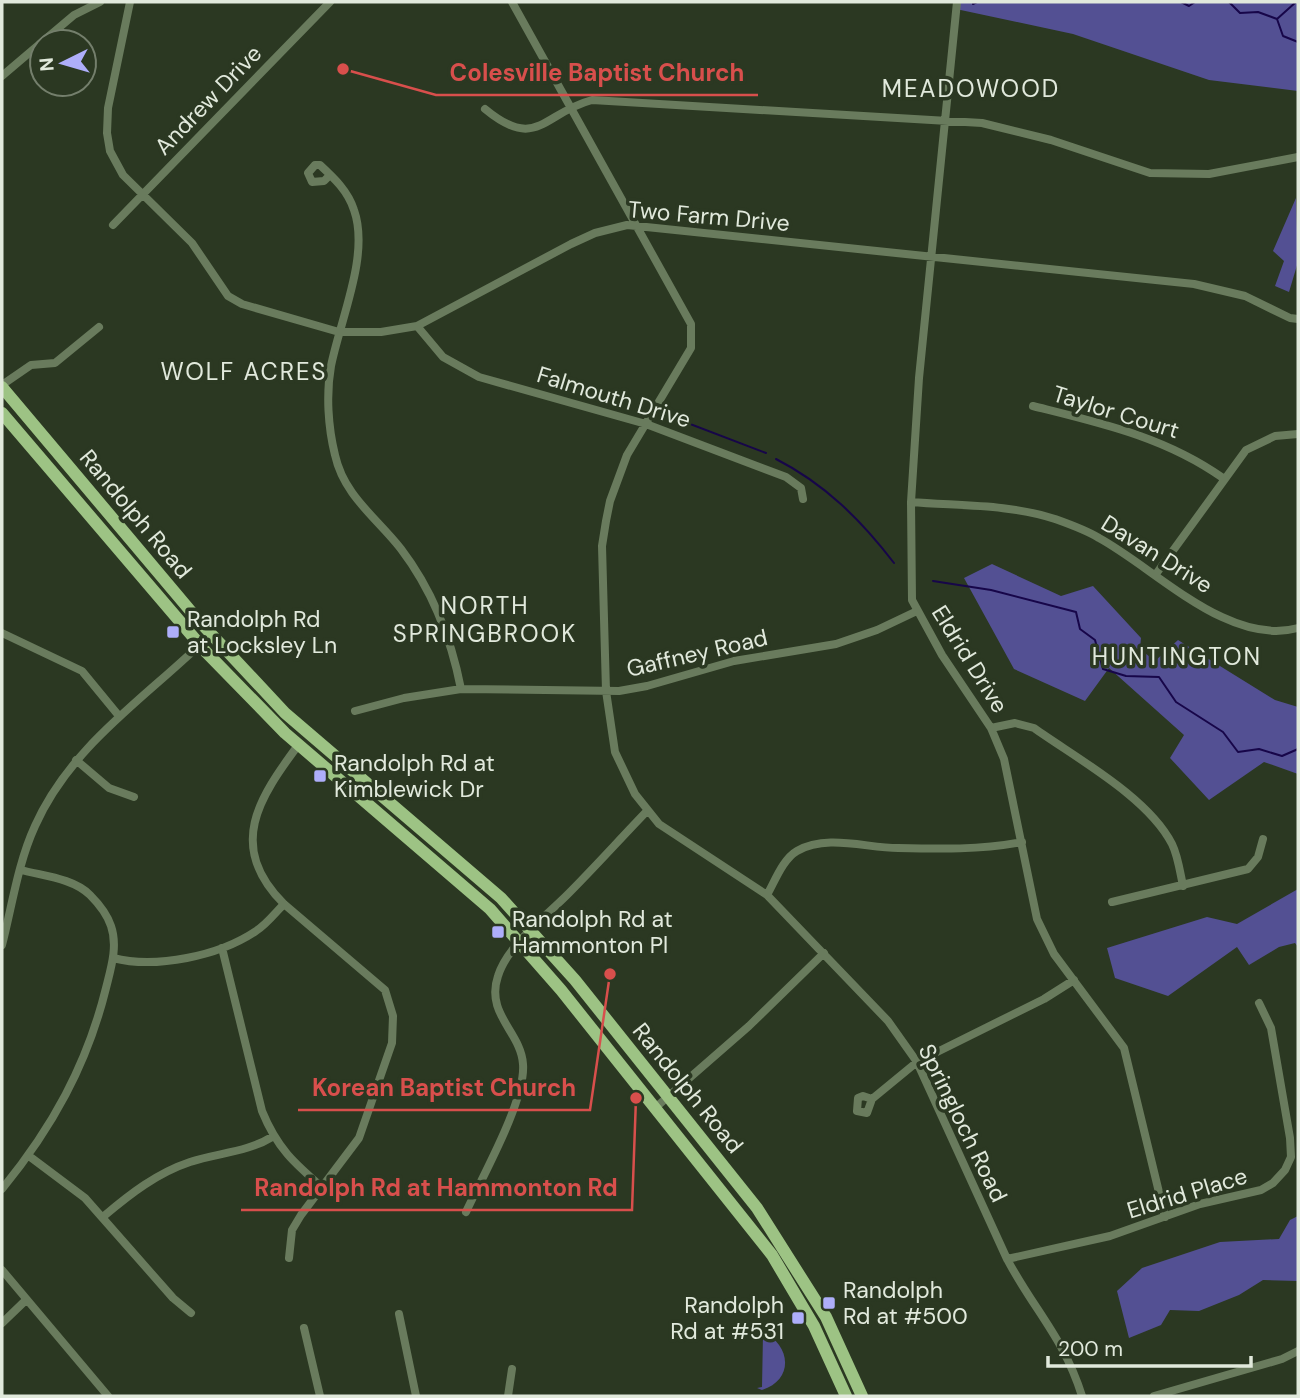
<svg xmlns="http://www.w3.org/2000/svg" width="1300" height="1398" viewBox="0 0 1300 1398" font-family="'DM Sans',sans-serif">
<rect width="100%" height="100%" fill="#2b3822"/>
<!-- green -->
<path fill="#535093" d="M957,2H1298V91L1209,80L1073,34L956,9Z
M1296,198L1298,262L1289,292L1275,286L1284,261L1273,251Z
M992,564L1061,596L1093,586L1141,638L1140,649L1155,661L1178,640L1275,700L1298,707V774L1264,762L1209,800L1170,758L1184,735L1109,668L1085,701L1014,669L964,578Z
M1298,889V947L1295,943L1279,947L1249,965L1237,947L1168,996L1115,978L1107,948L1207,917L1237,924Z
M1298,1216V1281L1263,1280L1239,1295L1199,1311L1170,1310L1161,1325L1129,1338L1117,1291L1142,1268L1220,1242L1279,1239L1290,1220Z
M760,1331C790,1342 796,1379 762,1390L757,1388L762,1387L763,1334L757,1333Z"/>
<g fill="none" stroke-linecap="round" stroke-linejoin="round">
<!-- stream -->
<path stroke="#170649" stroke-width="2" d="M1181,2L1189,6L1195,2
M1214,2H1221
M1229,2L1240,13L1258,12L1277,19L1283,36L1298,42
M973,4L977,2
M1277,19L1296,2
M664,414L766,453
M776,459C825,484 861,520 894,563
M933,581L991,590L1076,612L1080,629L1095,640L1103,669L1126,676L1159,677L1176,702L1223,732L1238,752L1259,749L1282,756L1298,749"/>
<!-- street -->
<path stroke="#697b5d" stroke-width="8" d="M130,2L108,108L107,133L110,151L123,175L192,243L228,296L242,304L339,332H381L417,326L571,244L595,233L627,225L1194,284L1245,296L1290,318L1298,319
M512,2L691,324V348L627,455L610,501L606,521L602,546L606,691L615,752L635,794L659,824L767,895L888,1021L917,1062L1007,1259C1034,1310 1064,1338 1082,1396
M957,2L919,378L911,502L912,600L942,655L991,728L1004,759L1037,919L1054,954L1124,1048L1165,1217
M42,42L74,15L100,2
M2,76L42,42
M485,109C537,152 543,113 592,100L982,123L1051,140L1150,173L1209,174L1298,157
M329,176L324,181L312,182L308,173L315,165H320C334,178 348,191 354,210C370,255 340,320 331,366C326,394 328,427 335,455C344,496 377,518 401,549C433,591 451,638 461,689
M113,225L330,2
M417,326L443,357L479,377L646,424L786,477L801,488L803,499
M2,385L31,365L55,363L99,327
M1033,406C1101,423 1165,437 1223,478
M911,502C957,506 1010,504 1055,519C1069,524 1086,530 1099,538C1156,569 1229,647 1298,628
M1156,574L1246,450L1275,436L1298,434
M2,633L82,671L119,716
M355,711L404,698L461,689L619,691L647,686L734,661L836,644L877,630L917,611
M991,728L1015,723L1034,728C1076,758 1148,797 1172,844C1178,856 1180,872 1183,886
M76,760L109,788L134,797
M767,895C775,881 783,859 797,851C827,834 866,848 898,848C939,849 981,850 1022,842
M1112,902L1248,869L1258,857L1263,839
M2,945C12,906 18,863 35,826C72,743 149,696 211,634
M222,948L262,1111C277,1148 294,1163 323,1188
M113,958C156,969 219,956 256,931C267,924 275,913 284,904
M872,1099L867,1113L857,1111L858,1098L863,1096L872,1099L917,1062L1044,999L1074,980
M655,1108L749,1026L824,953
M29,1156L85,1198L173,1298L191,1313
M2,1189C52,1128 87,1065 106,988C111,968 118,946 111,926C107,914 98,903 90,895C73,878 43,876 21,870
M466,1212C482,1177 526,1100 523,1064C521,1032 485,1014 498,976C507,946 545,917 567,895C594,868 620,839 647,811
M104,1216C130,1194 157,1173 190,1162C217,1153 248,1152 272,1137
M289,1258L292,1230L301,1215L359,1138L392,1043L393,1016L385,990L284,904C226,846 259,798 299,744
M1007,1259L1110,1236L1200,1204L1261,1190L1273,1183L1285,1170L1291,1157L1290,1138L1271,1028L1259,1003
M2,1270L108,1396
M399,1314L416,1396
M2,1323L26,1300
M304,1328L320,1396
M508,1396L512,1369
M1154,1396L1282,1359L1298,1351"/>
<!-- primary -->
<path stroke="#9dc384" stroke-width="12" d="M2,387L199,621L285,713L501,898L575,980L757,1208L826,1317L862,1396
M2,413L206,652L285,733L490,909L561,990L772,1255L814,1326L846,1396"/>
</g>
<!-- markers -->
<g fill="#aeaefa" stroke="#2b3822" stroke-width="2.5">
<rect x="166" y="625" width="14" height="14" rx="3.5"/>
<rect x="313" y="769" width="14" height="14" rx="3.5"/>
<rect x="491" y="925" width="14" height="14" rx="3.5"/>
<rect x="822" y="1296" width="14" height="14" rx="3.5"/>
<rect x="791" y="1311" width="14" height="14" rx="3.5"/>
</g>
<g text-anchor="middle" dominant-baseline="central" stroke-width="7" stroke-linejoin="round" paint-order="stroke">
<!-- street labels -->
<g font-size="23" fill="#e1e9dc" stroke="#2b3822">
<text transform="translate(208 100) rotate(-46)">Andrew Drive</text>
<text transform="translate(709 216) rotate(5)">Two Farm Drive</text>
<text transform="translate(614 397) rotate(17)">Falmouth Drive</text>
<text transform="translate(1116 412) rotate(17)">Taylor Court</text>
<text transform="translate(136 514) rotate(50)">Randolph Road</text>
<text transform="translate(1157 554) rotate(32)">Davan Drive</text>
<text transform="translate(697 653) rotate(-13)">Gaffney Road</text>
<text transform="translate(970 659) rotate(58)">Eldrid Drive</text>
<text transform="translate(688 1088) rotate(51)">Randolph Road</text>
<text transform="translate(963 1123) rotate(64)">Springloch Road</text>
<text transform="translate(1187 1193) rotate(-17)">Eldrid Place</text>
</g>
<!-- poi labels -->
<g font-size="23" fill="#e1e9dc" stroke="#2b3822" text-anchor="start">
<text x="187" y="619">Randolph Rd<tspan x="187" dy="26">at Locksley Ln</tspan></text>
<text x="334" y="763">Randolph Rd at<tspan x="334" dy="26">Kimblewick Dr</tspan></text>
<text x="512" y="919">Randolph Rd at<tspan x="512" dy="26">Hammonton Pl</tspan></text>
<text x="843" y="1290">Randolph<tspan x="843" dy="26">Rd at #500</tspan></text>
<text x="784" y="1305" text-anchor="end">Randolph<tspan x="784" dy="26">Rd at #531</tspan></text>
</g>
<!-- neighbourhood labels -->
<g font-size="24" letter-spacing="2" fill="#e1e9dc" stroke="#2b3822">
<text x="971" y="88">MEADOWOOD</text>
<text x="244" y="371">WOLF ACRES</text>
<text x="485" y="605">NORTH<tspan x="485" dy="28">SPRINGBROOK</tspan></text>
<text x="1177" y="656">HUNTINGTON</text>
</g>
</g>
<!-- callouts -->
<path fill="none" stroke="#d84f4c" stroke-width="2.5" d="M343 69L436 95H758M610 974L590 1110H298M636 1098L632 1210H241"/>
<g fill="#d84f4c" stroke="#2b3822" stroke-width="2.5">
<circle cx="343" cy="69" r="7"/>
<circle cx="610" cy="974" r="7"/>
<circle cx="636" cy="1098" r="7"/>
</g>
<g font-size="24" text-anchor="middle" font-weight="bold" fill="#d84f4c" stroke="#2b3822" stroke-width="7" stroke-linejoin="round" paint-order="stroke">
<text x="597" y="81">Colesville Baptist Church</text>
<text x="444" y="1096">Korean Baptist Church</text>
<text x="436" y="1196">Randolph Rd at Hammonton Rd</text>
</g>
<!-- border -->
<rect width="1300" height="1398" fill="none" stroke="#e1e9dc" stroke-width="7"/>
<!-- north arrow -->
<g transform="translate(63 63) rotate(265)"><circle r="33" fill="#2b3822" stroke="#747f6c" stroke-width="2"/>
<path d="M0-5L12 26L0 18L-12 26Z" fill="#aeaefa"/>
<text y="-10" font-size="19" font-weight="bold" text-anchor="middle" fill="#e1e9dc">N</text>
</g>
<!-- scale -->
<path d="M1048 1356v10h203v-10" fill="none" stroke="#e1e9dc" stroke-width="3.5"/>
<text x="1058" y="1356" font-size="21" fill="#e1e9dc" stroke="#2b3822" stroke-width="5" paint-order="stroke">200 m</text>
</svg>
